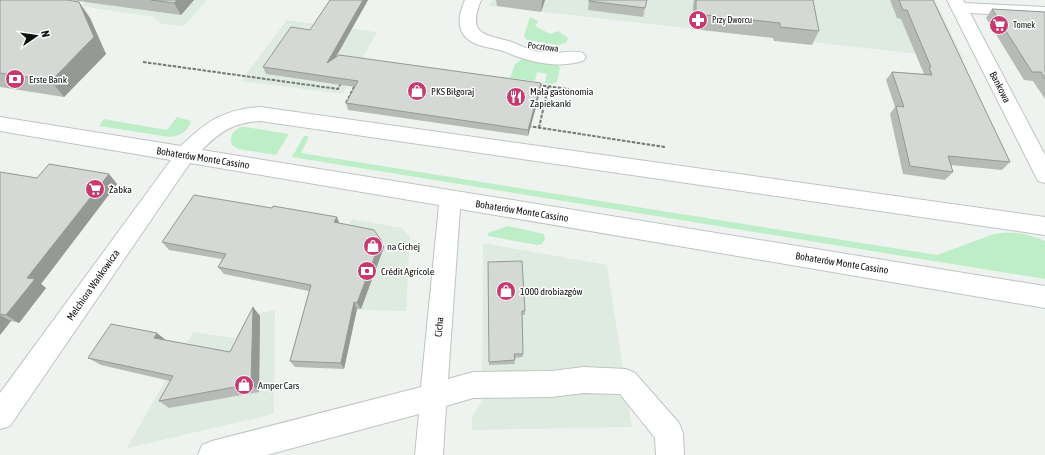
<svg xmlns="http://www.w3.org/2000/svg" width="1045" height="455" viewBox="0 0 1045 455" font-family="'Asap Condensed',sans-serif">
<rect width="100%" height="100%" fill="#eef3ef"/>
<!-- built -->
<path fill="#dfebe1" d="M88,0H207L184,26L162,24L153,17L81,6Z
M492,0H935L963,59L489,6Z
M287,20L377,32L343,94L241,81Z
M352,219L402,228L410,237L406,311L310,309Z
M483,243L607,265L632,427L472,430V417L482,401Z
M275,310L274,414L127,448L193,332L235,338L249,315Z"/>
<!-- green -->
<path fill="#bdeec8" d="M530,17L538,21L535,26L550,34L558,31L568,38L566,43L558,45L527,40L524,36Z
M522,59L557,64L560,68L557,82L552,84L545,83L547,74L537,72L535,81L510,78L515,64Z
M177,117L191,121C189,131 179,136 170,137L99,126L104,119L167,130Z
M241,127H246L289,134L276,155L238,149L232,145C229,136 233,131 241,127Z
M304,136H308V139L301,153L937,255L994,234C1011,230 1029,234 1045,241V279L292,157Z
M508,226L544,234L545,239L542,244L537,245L488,236V233Z"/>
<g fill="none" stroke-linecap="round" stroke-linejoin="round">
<!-- minor casing -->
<g stroke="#c0c4c1" stroke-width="2">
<path id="minor" d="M465,0H481C468,33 481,34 509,41C515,43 520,46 526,48C532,51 540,52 547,52C559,54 572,50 583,53L586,57L583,61C555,69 529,62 503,51C495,48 487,48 479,45C455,37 457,18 465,0Z
M947,0H963L965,3L1045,7V17L970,13L1045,155V183L1038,181L1035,175Z
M260,107L1045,217V235L260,121C233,123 221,131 202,150L1045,286V308L460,209L448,379L473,372L551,371L584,367L626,369L635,373L679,423L683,433L684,455H656L655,438L620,394L584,393L551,397L473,398L446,406L443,455H415L419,414L267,455H198L202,445L212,441L421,387L439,205L190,163L10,426L0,429V393L171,160L0,131V117L181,146C207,121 223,110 260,107Z"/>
</g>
<!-- path -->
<path stroke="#747775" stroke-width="2" stroke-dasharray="3.5 1.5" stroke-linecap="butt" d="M143,62L338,89L341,83
M538,85L569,89
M346,103L355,85
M528,126L665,147
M539,128L548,87"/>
<!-- minor -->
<use href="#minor" fill="#fff" fill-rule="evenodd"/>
</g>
<!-- wall -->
<path fill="#b7bbb7" d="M0,0L79,2L90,18L106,54L64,97L0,87Z
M71,0H194L181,15Z
M330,0H368L336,57L541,83V89L528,136L348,110L346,103L355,87L266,74L263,67L310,30Z
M496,0H545L541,12L497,6Z
M589,0H647L643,17L588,10Z
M694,0H813L819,31L812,45L774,41L773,38L692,29L693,5Z
M890,0H933L1010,162L1002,170L951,165L953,172L945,180L903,174L890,114L895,107L886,80L892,72L924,74L901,19L897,18Z
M992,9L1045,12V99L1033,81L1024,80L986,18Z
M0,172L37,178L109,174L117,184L41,284L46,288L19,323L11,321L0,335Z
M340,223L384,247L361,309H357L344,369L295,367L290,361L309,291L224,274L218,267L222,259L169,250L162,242Z
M488,262L525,311V315H522L523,357L514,358L515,364L489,365Z
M260,316L259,392L169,408L159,401L170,381L101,365L88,358L165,340L230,352Z"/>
<!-- shaded-wall -->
<path fill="#959895" d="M177,0H194L181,15L174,3Z
M363,0H368L329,69L327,63Z
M542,0H545L541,12Z
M79,2L90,18L106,54L64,97L51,81Z
M541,83V89L528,136V130Z
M109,174L117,184L41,284L46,288L19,323L6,315L27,278Z
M337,217L340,225L334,222Z
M381,240L384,247L361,309L357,303Z
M354,302L357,309L344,369L341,363Z
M253,307L260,316L259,392L251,384Z
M0,315L11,321L0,335Z
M157,333L167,341L154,338Z"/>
<!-- building -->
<path fill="#d5d9d5" stroke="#959895" d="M0,0H67L79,2L94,37L51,81L0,73Z
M151,0H177L174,3Z
M330,0H363L327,63L339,55L541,83L528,130L346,103L358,81L263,67L291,27L310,30Z
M589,0H647L645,8L589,1Z
M696,0H813L819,31L780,27V23L696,14Z
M899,0H933L1010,162L948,156L953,172L910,166L896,106L904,107L892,72L932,75L929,67H931L907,10H903Z
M992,9L1045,12V79L1041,72H1032Z
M49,164L109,174L27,278L35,279L6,315L0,314V172L37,178Z
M194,195L272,208L273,206L337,217L334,222L374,230L381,240L357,303L354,302L341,363L290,361L311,285L218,267L226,254L162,242Z
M522,261L525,311H522L523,354H514L515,360L489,362L488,262Z
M253,307L251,384L159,401L173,376L88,358L111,324L157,333L154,338L230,352Z"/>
<!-- icons -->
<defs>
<g id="pharmacy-disc" transform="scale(1)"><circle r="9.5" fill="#c63a6f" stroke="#fefffe"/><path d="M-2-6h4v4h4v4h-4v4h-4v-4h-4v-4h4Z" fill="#fff"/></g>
<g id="supermarket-disc" transform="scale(1)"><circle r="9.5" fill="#c63a6f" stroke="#fefffe"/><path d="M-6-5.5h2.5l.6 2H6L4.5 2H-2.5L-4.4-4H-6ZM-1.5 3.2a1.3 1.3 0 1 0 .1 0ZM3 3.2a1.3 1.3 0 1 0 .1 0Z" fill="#fff"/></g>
<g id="bank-disc" transform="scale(1)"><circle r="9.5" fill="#c63a6f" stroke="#fefffe"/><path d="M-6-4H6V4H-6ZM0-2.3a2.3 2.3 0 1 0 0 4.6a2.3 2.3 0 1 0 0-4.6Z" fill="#fff"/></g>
<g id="shop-disc" transform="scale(1)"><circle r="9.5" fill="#c63a6f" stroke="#fefffe"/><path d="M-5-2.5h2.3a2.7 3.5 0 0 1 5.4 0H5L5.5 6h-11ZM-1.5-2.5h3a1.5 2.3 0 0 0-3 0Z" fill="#fff"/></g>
<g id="restaurant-disc" transform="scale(1)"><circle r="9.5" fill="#c63a6f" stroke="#fefffe"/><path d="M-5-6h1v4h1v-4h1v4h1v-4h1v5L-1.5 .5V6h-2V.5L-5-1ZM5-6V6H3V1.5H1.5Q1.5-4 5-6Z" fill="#fff"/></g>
</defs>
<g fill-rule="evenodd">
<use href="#pharmacy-disc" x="698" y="20"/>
<use href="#supermarket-disc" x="999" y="25"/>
<use href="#bank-disc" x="15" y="79"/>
<use href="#shop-disc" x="417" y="91"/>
<use href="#restaurant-disc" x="516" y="97"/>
<use href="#supermarket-disc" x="95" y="189"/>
<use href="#shop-disc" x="373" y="246"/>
<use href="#bank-disc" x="367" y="271"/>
<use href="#shop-disc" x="506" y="291"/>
<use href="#shop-disc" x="244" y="385"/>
</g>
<g text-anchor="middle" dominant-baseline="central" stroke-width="3" stroke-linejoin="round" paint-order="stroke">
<!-- far-poi labels -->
<g font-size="9" fill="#0f110f" stroke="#fefffe" text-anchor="start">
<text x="712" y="20">Przy Dworcu</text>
<text x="1013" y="25">Tomek</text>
</g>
<!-- far-street labels -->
<g font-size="9" fill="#0f110f" stroke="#fefffe">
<text transform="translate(543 47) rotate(7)">Pocztowa</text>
</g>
<!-- poi labels -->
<g font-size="10" fill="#0f110f" stroke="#fefffe" text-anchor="start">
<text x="29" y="79">Erste Bank</text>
<text x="431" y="91">PKS Biłgoraj</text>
<text x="530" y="91">Mała gastonomia<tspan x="530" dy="12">Zapiekanki</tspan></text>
<text x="109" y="189">Żabka</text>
<text x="387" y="246">na Cichej</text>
<text x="381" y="271">Crédit Agricole</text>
<text x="520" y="291">1000 drobiazgów</text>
<text x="258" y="385">Amper Cars</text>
</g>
<!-- street labels -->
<g font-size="10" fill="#0f110f" stroke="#fefffe">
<text transform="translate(1000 87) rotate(63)">Bankowa</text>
<text transform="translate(203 158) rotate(9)">Bohaterów Monte Cassino</text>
<text transform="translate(522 211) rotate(9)">Bohaterów Monte Cassino</text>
<text transform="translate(842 263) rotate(9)">Bohaterów Monte Cassino</text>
<text transform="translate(93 285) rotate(-55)">Melchiora Wańkowicza</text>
<text transform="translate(439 327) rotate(-85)">Cicha</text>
</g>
</g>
<!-- north arrow -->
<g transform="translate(36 36) rotate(77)" stroke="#fefffe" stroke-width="3" paint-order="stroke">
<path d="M0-3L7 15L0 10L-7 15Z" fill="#0f110f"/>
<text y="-6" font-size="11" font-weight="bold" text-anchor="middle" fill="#0f110f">N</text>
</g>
</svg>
